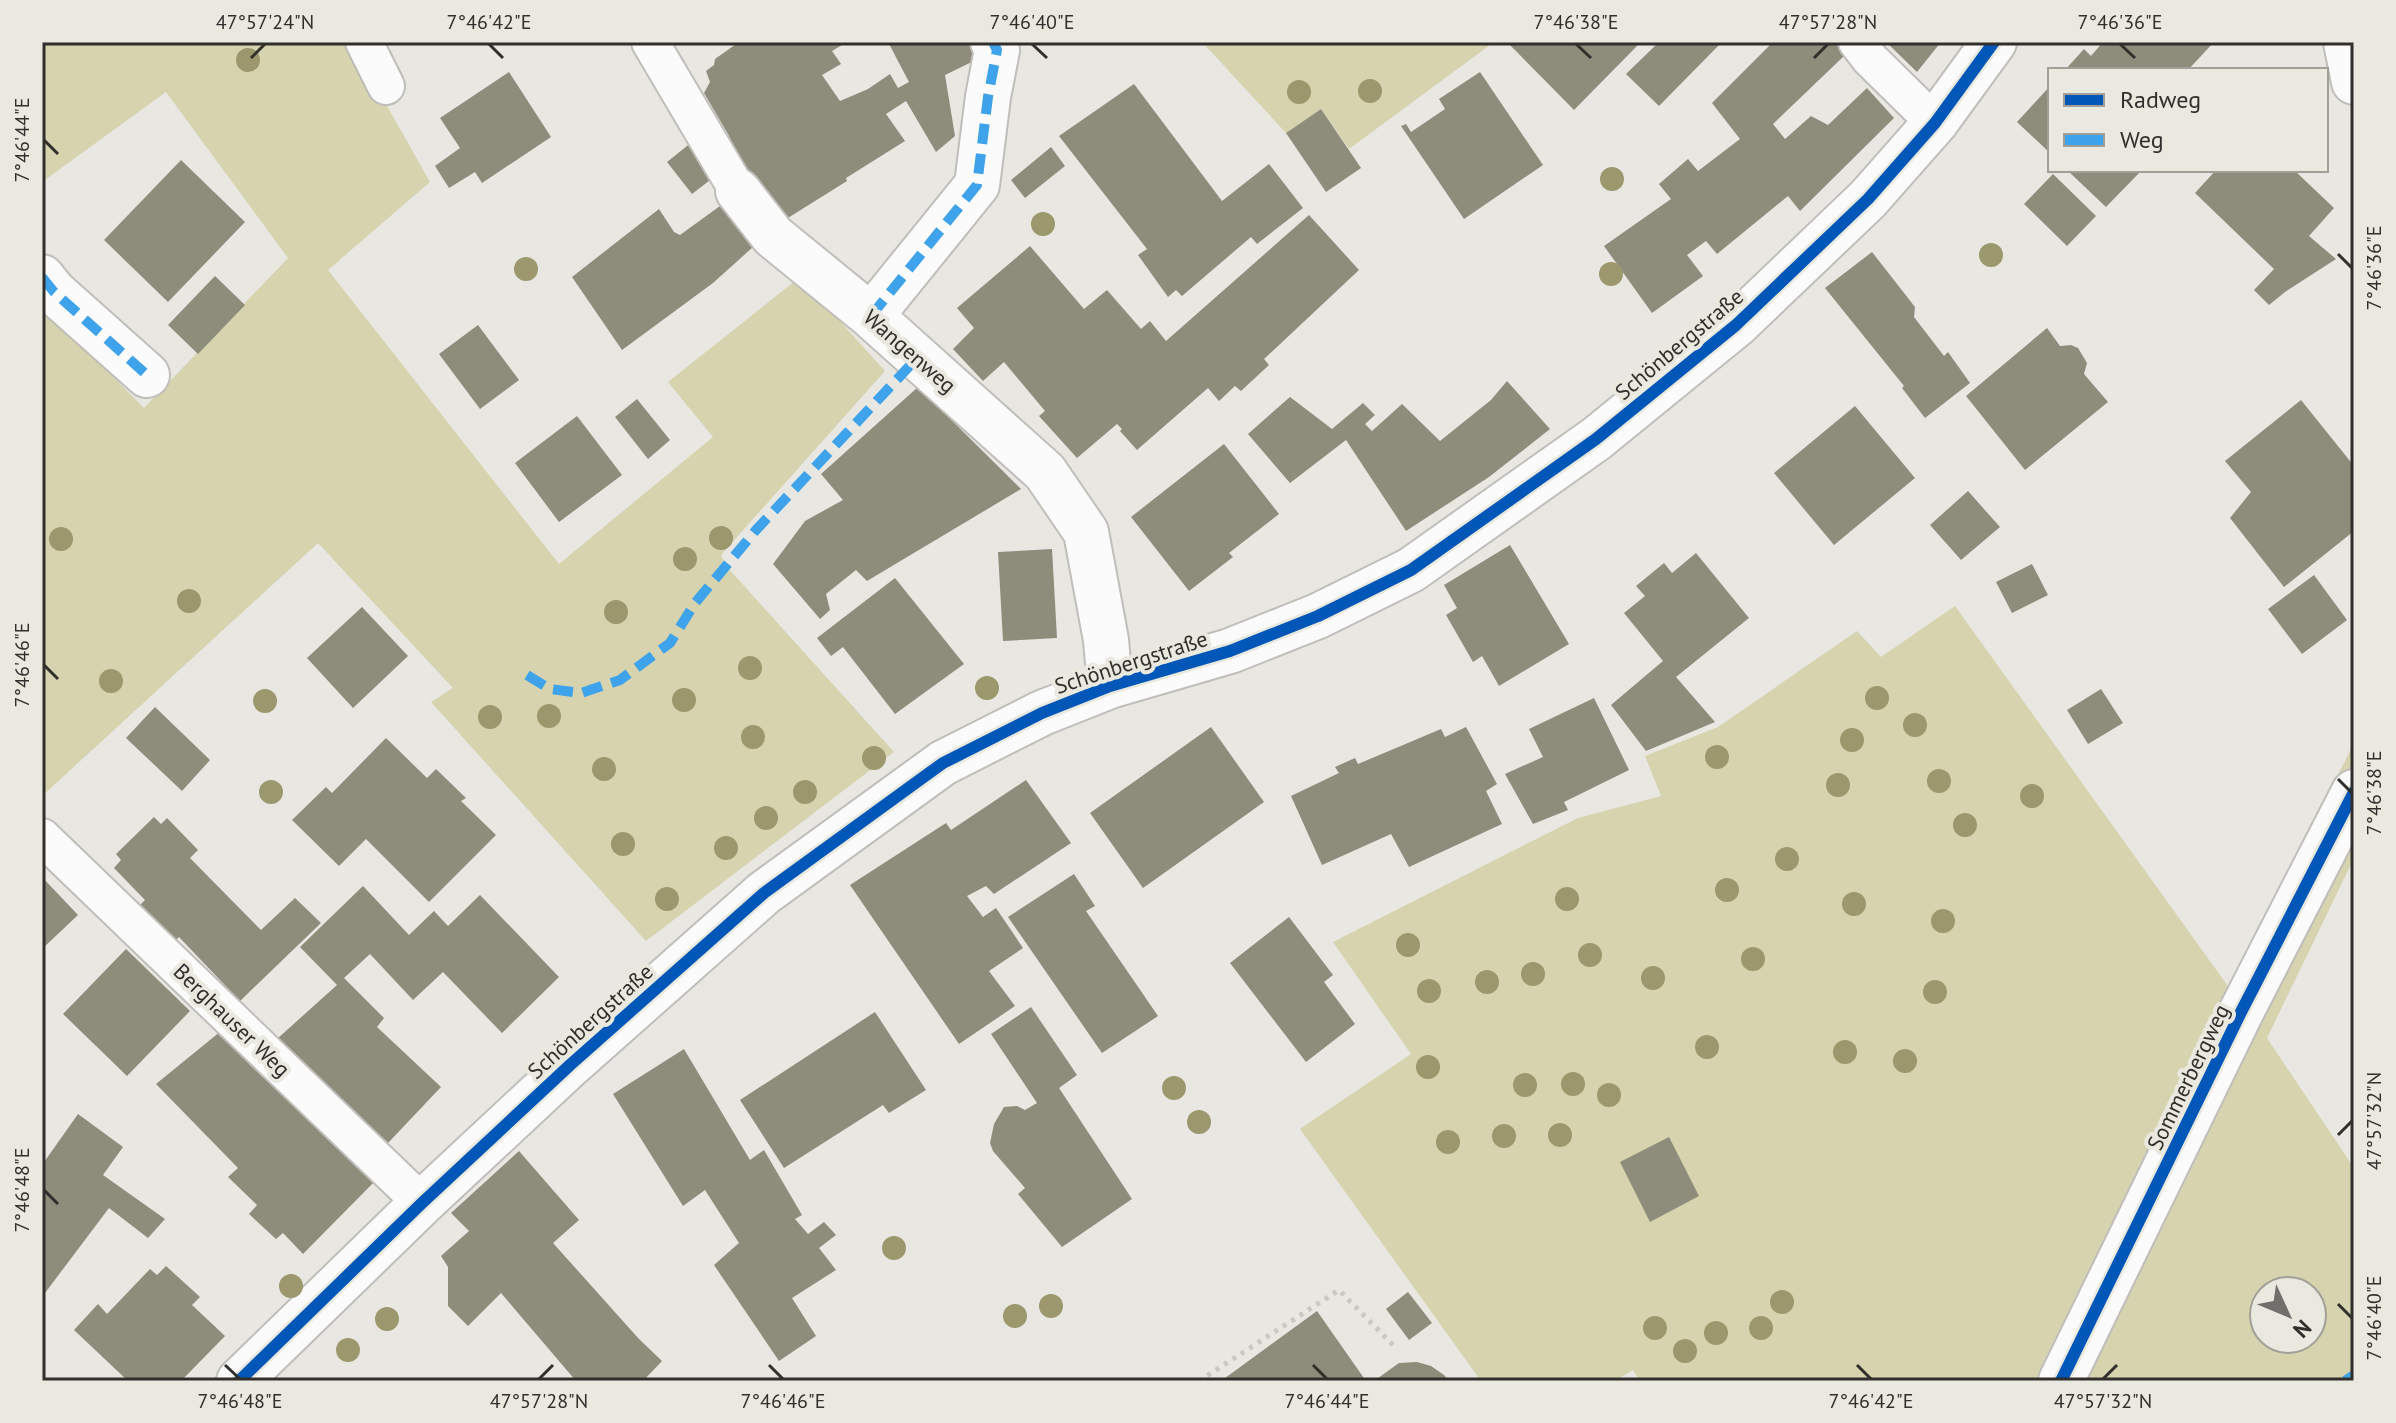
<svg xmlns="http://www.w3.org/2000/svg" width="2396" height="1423" viewBox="0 0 2396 1423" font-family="'PT Sans',sans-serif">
<rect width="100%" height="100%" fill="#e8e7e2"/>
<!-- green -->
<path fill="#d6d3ae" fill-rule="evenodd" d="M42,42H351L430,182L328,270L559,564L713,437L668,382L800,277L885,371L721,555L727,567L894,752L646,941L431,702L453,688L318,543L42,796V302L61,324L144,408L288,258L166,92L42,182Z
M1202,42H1494L1349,149L1321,109L1286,133Z
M1955,606L2230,989L2354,743V858L2267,1038L2354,1168V1381H1640L1633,1370C1623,1376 1611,1385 1600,1379L1586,1381H1481L1300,1129L1411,1054L1333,942L1578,818L1661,796L1645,756L1718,727L1857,631L1881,657ZM2264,1291H2312V1339H2264Z"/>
<!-- building -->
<path fill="#8e8c7b" d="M739,42H847L832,51L841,64L822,75L840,101L868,89L890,74L898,88L909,82L888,42H971L980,58L945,75L955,136L936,152L906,101L886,114L905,141L846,178L847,181L783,221L744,169L728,134L704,93L710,82L706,71L714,65L715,59Z
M1507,42H1633L1637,46L1574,110Z
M1659,42H1722L1659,106L1626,74Z
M1773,42H1834L1845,55L1773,124L1785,139L1811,116L1828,125L1867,88L1894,118L1800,211L1788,196L1717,254L1706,241L1687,255L1703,276L1652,313L1604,246L1671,199L1659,184L1688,159L1698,171L1740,139L1712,103Z
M1886,42H1941L1917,72Z
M2103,42H2214L2188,70H2065L2084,49L2091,56Z
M509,72L551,137L482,183L475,172L449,188L435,166L460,148L440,118Z
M1480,72L1543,165L1464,219L1401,126L1406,124L1411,132L1445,109L1439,99Z
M1134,84L1222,201L1269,164L1303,208L1257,244L1251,237L1182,296L1176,290L1168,297L1138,255L1147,249L1059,136Z
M2050,86V153L2017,122Z
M1321,109L1361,168L1326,192L1286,133Z
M692,142L718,174L692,194L667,162Z
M1051,147L1065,166L1025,198L1011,180Z
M181,160L245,222L168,302L104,240Z
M2067,170H2142L2106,207Z
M2216,170H2294L2334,208L2309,236L2336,259L2285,292L2269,305L2254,290L2274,269L2195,193Z
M2053,174L2096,216L2067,246L2024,204Z
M720,206L753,247L713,283L622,350L572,277L659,209L674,232L680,235Z
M1309,215L1359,270L1264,359L1269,365L1241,391L1235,386L1219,401L1208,388L1137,450L1120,431L1122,429L1117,424L1077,458L1039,416L1045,411L1004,362L983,381L953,349L974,328L957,308L1030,246L1084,309L1107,290L1141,329L1150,321L1166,341Z
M1872,252L1915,307L1914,317L1944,356L1948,352L1970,383L1925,418L1902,388L1904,386L1825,288Z
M215,276L245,305L198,354L168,325Z
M478,325L519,380L480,409L439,354Z
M2047,328L2060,346L2071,345L2078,348L2087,363L2084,374L2108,402L2025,470L1966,396Z
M1507,381L1550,429L1489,477L1406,531L1346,440L1290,483L1248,434L1290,397L1332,429L1363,403L1375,415L1365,424L1372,431L1402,404L1440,441L1491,400Z
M918,387L1021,489L867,581L856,570L826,594L830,610L820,619L773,564L805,521L843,500L821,474Z
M637,399L670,440L648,459L615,417Z
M2301,400L2354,466V531L2284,587L2230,518L2251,492L2225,461Z
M1855,406L1915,478L1834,545L1774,473Z
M577,416L622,475L559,522L515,463Z
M1224,444L1279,514L1229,553L1233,557L1189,591L1131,517Z
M1968,491L2000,527L1961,560L1930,525Z
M1510,545L1569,644L1499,686L1482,656L1473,662L1446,615L1457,608L1444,585Z
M1052,549L1057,638L1003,641L998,552Z
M1696,553L1749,618L1676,677L1715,722L1646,751L1611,705L1663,661L1624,613L1645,596L1636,586L1664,563L1672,573Z
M2032,564L2048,595L2012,613L1996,582Z
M2314,575L2347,620L2302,654L2268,609Z
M895,578L964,664L895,714L843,647L831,656L817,638Z
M362,607L408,656L353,708L307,658Z
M2101,689L2123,723L2088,744L2067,710Z
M1594,698L1629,770L1564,802L1568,810L1533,824L1505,774L1543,757L1529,729Z
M155,707L210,760L182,791L126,738Z
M1211,727L1264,802L1143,888L1090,813Z
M1466,727L1497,784L1486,791L1502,824L1409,867L1391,834L1322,865L1291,796L1339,773L1335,767L1355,758L1358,764L1441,729L1445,737Z
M386,738L427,778L436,769L466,798L461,801L496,835L429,902L366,839L339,866L292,820L326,787L332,793Z
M1026,780L1071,843L994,894L986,886L967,896L983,917L996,908L1023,948L989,971L1015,1006L959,1044L850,885L946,823L951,830Z
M154,817L161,824L167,818L198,850L190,858L261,930L295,898L321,923L240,1001L179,937L175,941L140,905L145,900L114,868L121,860L116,854Z
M1074,874L1095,906L1086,911L1158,1016L1102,1053L1008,917Z
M42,877L78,915L42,949Z
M363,886L409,935L434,911L448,926L480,895L559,977L502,1033L443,972L413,1000L370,954L344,978L384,1018L377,1027L441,1087L388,1143L277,1039L337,985L300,947Z
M1289,917L1333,975L1324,982L1355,1024L1306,1062L1230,963Z
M126,949L190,1011L127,1076L63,1014Z
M1031,1007L1077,1075L1059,1088L1132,1199L1062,1247L1018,1194L1025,1188L993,1151L990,1143L994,1124L1004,1107L1017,1106L1025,1110L1037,1103L991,1034Z
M875,1012L926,1090L889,1113L883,1105L784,1168L740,1100Z
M221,1031L254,1060L249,1064L320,1130L381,1175L303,1254L283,1233L276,1239L249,1214L257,1205L228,1177L238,1168L156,1084Z
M684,1049L750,1160L764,1150L802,1215L795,1219L808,1234L824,1222L836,1235L819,1248L836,1270L792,1298L816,1336L779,1361L714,1265L739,1243L705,1190L683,1206L613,1094Z
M78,1114L123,1147L103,1175L165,1219L148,1238L109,1208L42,1297V1165Z
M1669,1137L1699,1196L1650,1222L1620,1162Z
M519,1151L579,1220L553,1243L639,1339L662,1361L643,1381H576L501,1293L468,1326L448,1306V1267L441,1256L469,1231L451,1213Z
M166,1266L200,1297L192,1305L225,1336L181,1381H128L74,1330L98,1304L107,1314L150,1269L157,1275Z
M1408,1292L1432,1323L1409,1340L1386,1309Z
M1317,1311L1366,1381H1221Z
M1417,1362L1431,1366L1444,1375L1449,1381H1374L1399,1363Z"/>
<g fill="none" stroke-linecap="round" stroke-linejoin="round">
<!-- service casing -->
<g stroke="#bfbeba" stroke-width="40">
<path id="service" d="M364,42L386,86
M650,42L738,191
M1857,42L1870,59L1935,123
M42,837L422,1203"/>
</g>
<!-- minor casing -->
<g stroke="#bfbeba" stroke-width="48">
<path id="minor" d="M2346,42L2354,82
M738,191L773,236L871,316L1045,472L1086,532L1106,640L1110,686
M42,277L54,292L147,375
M871,316L977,185L988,97L997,50L993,42
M239,1381L422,1203L570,1065L764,893L943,763L1042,713L1110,686L1230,651L1318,616L1411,570L1596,439L1736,325L1868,199L1935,123L1994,42
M2061,1381L2240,1014L2354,792"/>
</g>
<!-- path -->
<path stroke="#c9c8c7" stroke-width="5" stroke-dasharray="4 6" stroke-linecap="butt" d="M1199,1381L1339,1290L1394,1346"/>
<!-- service -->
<use href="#service" stroke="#fcfbfb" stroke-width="36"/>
<!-- minor -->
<use href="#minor" stroke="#fcfbfb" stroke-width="44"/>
<!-- quiet -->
<path stroke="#3ea3eb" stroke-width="10" stroke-dasharray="20 10" stroke-linecap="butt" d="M42,277L54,292L147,375
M871,316L977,185L988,97L997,50L993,42
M527,675L550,689L581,693L620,680L670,643L695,603L756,530L918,357
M2345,1381L2354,1375"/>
<!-- cycleway casing -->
<g stroke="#eae9e0" stroke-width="17">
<path id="cycleway" d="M239,1381L422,1203L570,1065L764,893L943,763L1042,713L1110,686L1230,651L1318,616L1411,570L1596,439L1736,325L1868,199L1935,123L1994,42
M2061,1381L2240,1014L2354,792"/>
</g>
<!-- cycleway -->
<use href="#cycleway" stroke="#0057b8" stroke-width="12"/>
</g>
<!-- trees -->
<g fill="#9c976d">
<circle cx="248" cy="60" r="12"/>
<circle cx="1370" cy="91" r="12"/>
<circle cx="1299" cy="92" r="12"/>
<circle cx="1612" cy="179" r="12"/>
<circle cx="1043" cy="224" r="12"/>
<circle cx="1991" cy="255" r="12"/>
<circle cx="526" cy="269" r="12"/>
<circle cx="1611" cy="274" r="12"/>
<circle cx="721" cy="538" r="12"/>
<circle cx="61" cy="539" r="12"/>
<circle cx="685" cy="559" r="12"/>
<circle cx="189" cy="601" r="12"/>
<circle cx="616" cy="612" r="12"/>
<circle cx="750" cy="668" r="12"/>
<circle cx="111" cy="681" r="12"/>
<circle cx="987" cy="688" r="12"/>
<circle cx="1877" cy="698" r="12"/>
<circle cx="684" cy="700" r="12"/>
<circle cx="265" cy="701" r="12"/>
<circle cx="549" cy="716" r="12"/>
<circle cx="490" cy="717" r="12"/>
<circle cx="1915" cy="725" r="12"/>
<circle cx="753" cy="737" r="12"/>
<circle cx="1852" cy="740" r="12"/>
<circle cx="1717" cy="757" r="12"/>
<circle cx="874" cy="758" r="12"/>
<circle cx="604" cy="769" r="12"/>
<circle cx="1939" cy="781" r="12"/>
<circle cx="1838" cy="785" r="12"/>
<circle cx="271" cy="792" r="12"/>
<circle cx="805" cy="792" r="12"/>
<circle cx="2032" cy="796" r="12"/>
<circle cx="766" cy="818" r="12"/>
<circle cx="1965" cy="825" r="12"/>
<circle cx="623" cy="844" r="12"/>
<circle cx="726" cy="848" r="12"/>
<circle cx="1787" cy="859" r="12"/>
<circle cx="1727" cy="890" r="12"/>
<circle cx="667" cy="899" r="12"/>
<circle cx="1567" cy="899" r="12"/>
<circle cx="1854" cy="904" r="12"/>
<circle cx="1943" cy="921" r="12"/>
<circle cx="1408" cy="945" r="12"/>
<circle cx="1590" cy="955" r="12"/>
<circle cx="1753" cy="959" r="12"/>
<circle cx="1533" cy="974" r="12"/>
<circle cx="1653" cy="978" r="12"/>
<circle cx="1487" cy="982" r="12"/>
<circle cx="1429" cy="991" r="12"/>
<circle cx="1935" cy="992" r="12"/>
<circle cx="1707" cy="1047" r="12"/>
<circle cx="1845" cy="1052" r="12"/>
<circle cx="1905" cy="1061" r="12"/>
<circle cx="1428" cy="1067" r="12"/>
<circle cx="1573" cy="1084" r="12"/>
<circle cx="1525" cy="1085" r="12"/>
<circle cx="1174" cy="1088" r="12"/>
<circle cx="1609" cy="1095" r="12"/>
<circle cx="1199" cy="1122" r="12"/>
<circle cx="1560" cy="1135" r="12"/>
<circle cx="1504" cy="1136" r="12"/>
<circle cx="1448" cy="1142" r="12"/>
<circle cx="894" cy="1248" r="12"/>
<circle cx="291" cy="1286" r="12"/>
<circle cx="1782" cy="1302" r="12"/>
<circle cx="1051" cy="1306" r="12"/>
<circle cx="1015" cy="1316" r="12"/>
<circle cx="387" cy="1319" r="12"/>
<circle cx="1655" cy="1328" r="12"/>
<circle cx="1761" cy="1328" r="12"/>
<circle cx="1716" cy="1333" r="12"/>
<circle cx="348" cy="1350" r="12"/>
<circle cx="1685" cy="1351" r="12"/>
</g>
<!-- ticks -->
<path fill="none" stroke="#302f2c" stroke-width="3" d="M489,44L503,58M1032,44L1047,58M1576,44L1591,58M2120,44L2135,58M251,58L265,44M1814,58L1828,44M44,140L58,154M2338,254L2352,268M44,665L58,679M2338,779L2352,793M2338,1135L2352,1121M44,1190L58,1204M2338,1304L2352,1318M225,1365L240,1379M769,1365L783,1379M1313,1365L1327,1379M1857,1365L1871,1379M539,1379L553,1365M2103,1379L2117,1365"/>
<g text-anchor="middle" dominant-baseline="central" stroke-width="8" stroke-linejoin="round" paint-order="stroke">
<!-- street labels -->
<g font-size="22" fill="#302f2c" stroke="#eae9e0">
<text transform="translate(1679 344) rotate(-40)">Schönbergstraße</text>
<text transform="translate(910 351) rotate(41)">Wangenweg</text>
<text transform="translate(1131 662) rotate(-18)">Schönbergstraße</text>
<text transform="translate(232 1020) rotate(44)">Berghauser Weg</text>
<text transform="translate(590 1021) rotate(-42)">Schönbergstraße</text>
<text transform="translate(2188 1077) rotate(-64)">Sommerbergweg</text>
</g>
</g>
<!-- border -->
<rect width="2396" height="1423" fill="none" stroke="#eae9e0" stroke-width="88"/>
<!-- legend -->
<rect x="2048" y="68" width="280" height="104" fill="#eae9e0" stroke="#a09f98" stroke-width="2"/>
<rect x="2064" y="94" width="40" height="12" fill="#0057b8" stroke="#a09f98" stroke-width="2"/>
<text x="2120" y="108" font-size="24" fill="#302f2c">Radweg</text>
<rect x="2064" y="134" width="40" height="12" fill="#3ea3eb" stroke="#a09f98" stroke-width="2"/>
<text x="2120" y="148" font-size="24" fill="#302f2c">Weg</text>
<!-- north arrow -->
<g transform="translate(2288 1315) rotate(134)"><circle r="38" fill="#eae9e0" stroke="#a09f98" stroke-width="2"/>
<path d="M0-6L14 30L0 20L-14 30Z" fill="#706f6c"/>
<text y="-12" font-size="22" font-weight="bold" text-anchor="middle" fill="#302f2c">N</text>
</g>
<rect x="44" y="44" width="2308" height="1335" fill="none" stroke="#302f2c" stroke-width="3"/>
<g font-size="20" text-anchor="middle" fill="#302f2c">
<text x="265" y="29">47°57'24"N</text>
<text x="489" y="29">7°46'42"E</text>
<text x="1032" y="29">7°46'40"E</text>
<text x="1576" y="29">7°46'38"E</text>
<text x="1828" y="29">47°57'28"N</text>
<text x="2120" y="29">7°46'36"E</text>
<text transform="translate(22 140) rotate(-90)" y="7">7°46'44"E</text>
<text transform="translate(2374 268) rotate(-90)" y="7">7°46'36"E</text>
<text transform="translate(22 665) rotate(-90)" y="7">7°46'46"E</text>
<text transform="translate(2374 793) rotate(-90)" y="7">7°46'38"E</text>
<text transform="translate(2374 1121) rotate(-90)" y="7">47°57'32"N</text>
<text transform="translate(22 1190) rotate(-90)" y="7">7°46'48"E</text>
<text transform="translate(2374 1318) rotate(-90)" y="7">7°46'40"E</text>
<text x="240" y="1408">7°46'48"E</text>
<text x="539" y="1408">47°57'28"N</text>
<text x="783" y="1408">7°46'46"E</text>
<text x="1327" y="1408">7°46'44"E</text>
<text x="1871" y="1408">7°46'42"E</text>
<text x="2103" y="1408">47°57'32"N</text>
</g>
</svg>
